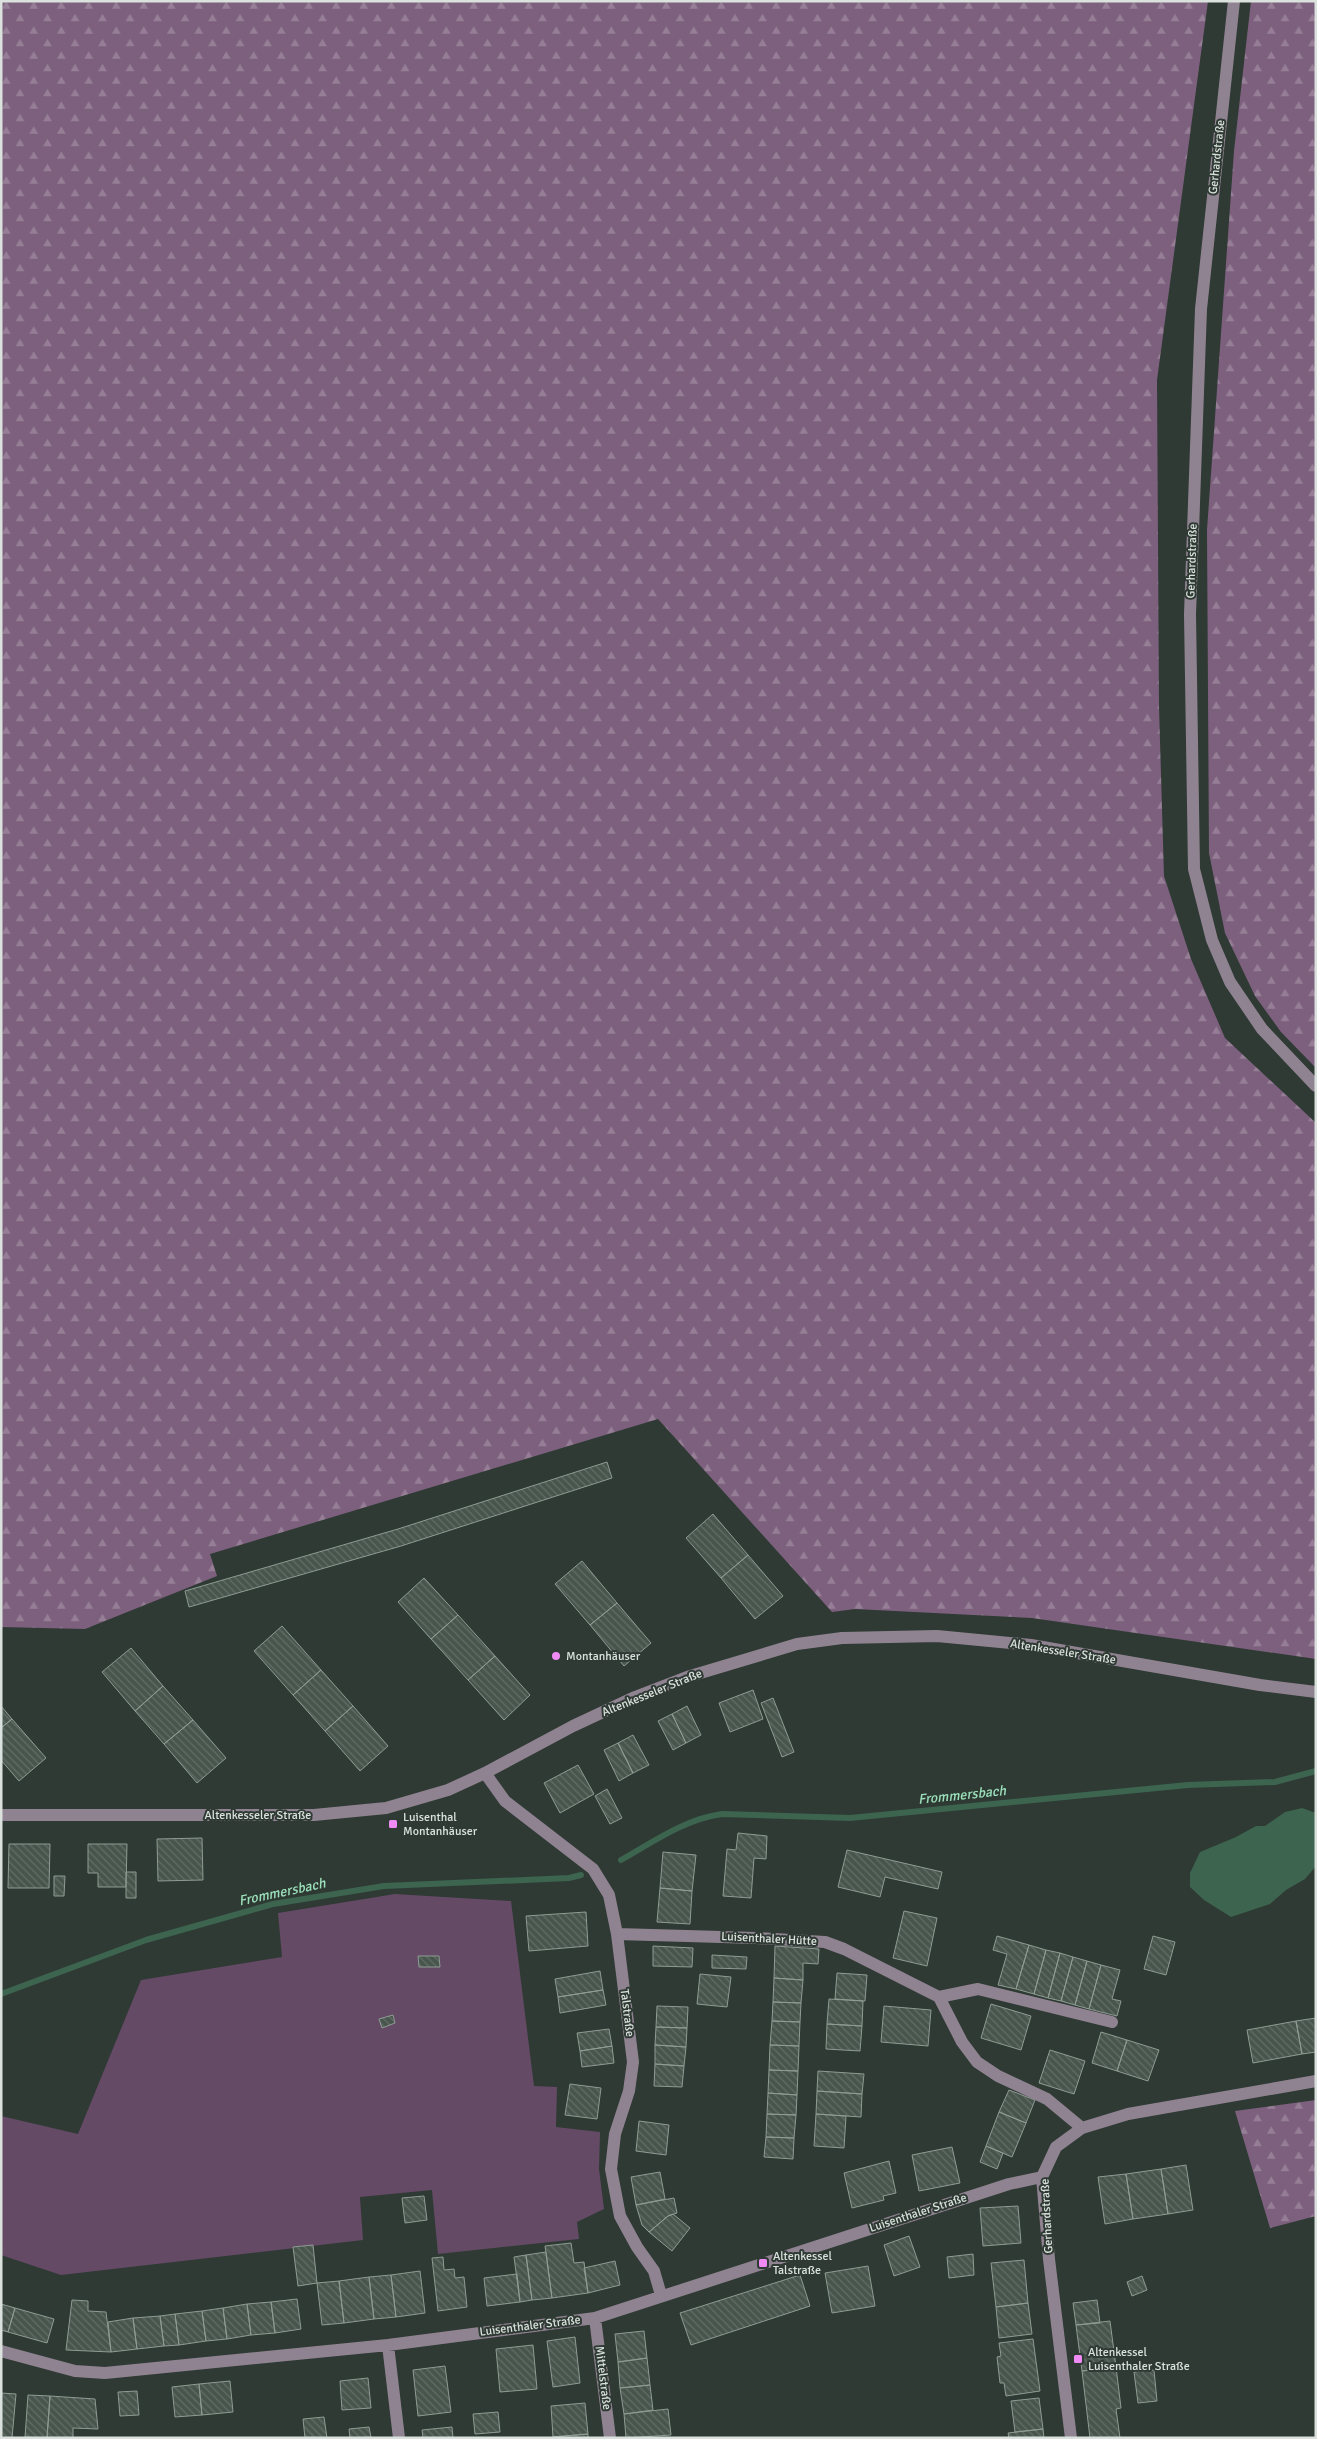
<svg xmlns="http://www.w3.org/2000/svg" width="1317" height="2439" viewBox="0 0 1317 2439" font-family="Signika,sans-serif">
<defs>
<pattern id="forest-firs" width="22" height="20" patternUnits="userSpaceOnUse" patternTransform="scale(1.25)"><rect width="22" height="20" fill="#7d607e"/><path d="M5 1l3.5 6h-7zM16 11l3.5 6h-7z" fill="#957e96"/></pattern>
<pattern id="building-back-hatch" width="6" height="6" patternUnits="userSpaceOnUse" patternTransform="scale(1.25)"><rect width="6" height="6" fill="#48554d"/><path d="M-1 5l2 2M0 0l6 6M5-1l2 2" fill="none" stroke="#626d66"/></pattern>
</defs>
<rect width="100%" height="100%" fill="#2e3a33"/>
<!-- green -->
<path fill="#654a66" d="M395,1894L511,1901L534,2086L557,2087L556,2127L600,2132L599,2169L604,2209L577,2222L579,2239L438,2254L432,2190L360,2197L363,2240L61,2275L1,2255V2116L78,2134L141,1980L282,1957L278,1913Z"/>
<!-- forest -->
<path fill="url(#forest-firs)" d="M1,1H1208L1157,380L1159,707L1164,876L1191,959L1225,1038L1316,1123V1659L1032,1618L855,1609L832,1612L658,1419L210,1554L217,1576L85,1629L1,1627Z
M1251,1H1316V1068L1281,1032L1255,996L1225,933L1209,853L1207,530L1234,151Z
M1316,2100V2216L1270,2228L1235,2111Z"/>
<!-- water -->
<path fill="#3c644f" d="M1302,1808L1316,1813V1866L1305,1879L1286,1890L1270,1904L1231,1917L1204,1900L1190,1887V1873L1200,1852L1236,1837L1256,1826H1265L1285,1812Z"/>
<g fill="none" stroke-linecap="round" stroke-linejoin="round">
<!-- stream -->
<path stroke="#3c644f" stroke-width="6" d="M621,1860C653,1842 685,1819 722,1814L850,1818L1188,1785L1275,1782L1316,1771
M1,1994L146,1940L273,1904L384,1886L569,1878L581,1875"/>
</g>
<!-- building -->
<path fill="url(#building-back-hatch)" stroke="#8e9c94" d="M607,1462L612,1478L401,1546L189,1607L185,1591L398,1529Z
M713,1514L748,1555L721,1578L686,1538Z
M748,1555L783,1596L755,1619L721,1578Z
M582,1561L617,1603L590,1625L555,1584Z
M424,1578L458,1615L431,1639L398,1602Z
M617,1603L651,1643L624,1666L590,1625Z
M458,1615L495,1656L468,1680L431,1639Z
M282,1626L321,1670L293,1695L254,1651Z
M131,1648L163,1686L135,1711L102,1672Z
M495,1656L530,1695L504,1720L468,1680Z
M321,1670L353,1706L325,1731L293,1695Z
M163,1686L193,1720L164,1744L135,1711Z
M753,1690L763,1719L730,1732L719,1703Z
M773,1698L794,1752L782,1757L761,1703Z
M1,1706L12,1719L1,1728Z
M353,1706L388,1746L360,1771L325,1731Z
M687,1706L701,1735L686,1743L672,1714Z
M672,1714L686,1743L673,1750L658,1721Z
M12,1719L46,1758L19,1781L1,1760V1728Z
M193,1720L226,1758L197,1783L164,1744Z
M633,1735L649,1765L633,1773L618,1743Z
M618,1743L633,1773L619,1781L604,1750Z
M578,1765L594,1794L560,1813L544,1783Z
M607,1789L622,1818L610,1824L595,1796Z
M738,1833L767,1836L766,1859L754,1858L751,1898L723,1896L727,1849L736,1850Z
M202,1838L203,1880L158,1881L157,1839Z
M9,1844H50L49,1888H8Z
M88,1844H127L126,1887H98V1873H88Z
M847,1850L942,1872L938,1889L885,1877L880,1897L838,1887Z
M663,1852L696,1855L692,1891L660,1888Z
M126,1872H136V1898H126Z
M54,1876H65L64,1896H54Z
M660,1888L692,1891L690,1924L657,1922Z
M904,1911L937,1918L927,1966L893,1958Z
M586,1912L588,1946L529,1951L526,1916Z
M997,1936L1029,1945L1016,1989L998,1985L1007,1954L993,1950Z
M1153,1936L1175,1942L1166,1975L1144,1969Z
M1029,1945L1046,1950L1034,1994L1016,1989Z
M653,1946L693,1948L692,1967L653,1966Z
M775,1946L819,1949L818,1964L803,1963V1980L774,1978Z
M1046,1950L1060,1953L1048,1998L1034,1994Z
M1060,1953L1073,1957L1061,2001L1048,1998Z
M712,1955L747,1957L746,1969L712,1968Z
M418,1956H439L440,1967H419Z
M1073,1957L1087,1961L1075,2005L1061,2001Z
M1087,1961L1101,1965L1089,2009L1075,2005Z
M1101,1965L1120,1970L1112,1999L1121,2001L1117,2016L1089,2009Z
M600,1971L603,1990L558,1997L555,1979Z
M837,1973L867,1975L865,2001L835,1999Z
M700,1974L731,1977L727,2007L697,2004Z
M774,1978L803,1980L801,2003L773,2002Z
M603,1990L606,2005L560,2013L558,1997Z
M829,1999L863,2001L862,2026L827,2024Z
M773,2002L801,2003L800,2022L772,2021Z
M991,2004L1031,2016L1021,2050L981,2038Z
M657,2006L688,2007L687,2028L656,2027Z
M884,2006L931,2010L928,2046L881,2042Z
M393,2015L395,2023L382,2028L379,2019Z
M1316,2018V2052L1302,2054L1296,2021Z
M772,2021L800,2022L799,2046L770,2045Z
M1296,2021L1302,2054L1253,2063L1247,2030Z
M827,2024L862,2026L860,2051L826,2049Z
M656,2027L687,2028L686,2047L655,2045Z
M609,2029L612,2046L580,2051L577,2033Z
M1101,2032L1127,2040L1117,2071L1092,2063Z
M1127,2040L1159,2050L1148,2081L1117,2071Z
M655,2045L686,2047L684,2066L655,2064Z
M770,2045L799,2046L798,2071L769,2070Z
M612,2046L614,2063L582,2067L580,2051Z
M1050,2050L1085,2061L1074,2094L1039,2083Z
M655,2064L684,2066L682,2087L654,2086Z
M769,2070L798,2071L797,2095L768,2093Z
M818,2071L864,2074L862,2094L817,2091Z
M570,2084L601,2088L597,2119L565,2115Z
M1009,2090L1035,2100L1026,2123L999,2112Z
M817,2091L862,2094L861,2117L816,2114Z
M768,2093L797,2095L796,2115L767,2114Z
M999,2112L1026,2123L1012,2157L986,2146Z
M767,2114L796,2115L794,2138L766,2137Z
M816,2114L846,2116L844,2148L814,2146Z
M639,2121L669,2125L666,2155L636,2151Z
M766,2137L794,2138L793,2159L764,2157Z
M986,2146L1003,2153L997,2169L980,2162Z
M952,2147L960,2183L919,2191L912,2155Z
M889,2161L896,2193L883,2196L884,2200L852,2208L844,2173Z
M1186,2165L1193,2210L1168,2214L1161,2169Z
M1161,2169L1168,2214L1133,2219L1126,2174Z
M660,2172L665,2199L636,2205L631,2177Z
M1126,2174L1133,2219L1105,2224L1098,2177Z
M424,2196L427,2220L405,2223L402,2198Z
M674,2198L677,2213L668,2216L649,2232L642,2225L636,2205Z
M1018,2206L1021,2243L983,2246L980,2208Z
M673,2214L690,2228L672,2251L649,2232L668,2216Z
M909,2236L920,2267L894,2276L884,2245Z
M571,2243L574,2263L584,2262L588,2293L552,2298L545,2246Z
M313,2245L317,2283L298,2286L293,2247Z
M546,2252L552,2298L532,2300L526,2255Z
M973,2254L974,2275L949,2278L947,2257Z
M526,2255L532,2300L520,2302L514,2257Z
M443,2257L444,2270L454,2269L455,2278L464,2277L467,2307L438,2311L432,2258Z
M1024,2260L1028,2303L996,2307L991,2263Z
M615,2261L620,2285L588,2293L584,2268Z
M868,2266L875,2306L832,2313L825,2273Z
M420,2271L425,2313L396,2317L391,2275Z
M517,2274L520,2302L487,2306L484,2278Z
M391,2275L396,2317L374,2319L369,2277Z
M800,2275L810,2306L691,2345L680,2313Z
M1142,2276L1147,2290L1132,2296L1127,2282Z
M369,2277L374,2319L344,2323L339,2281Z
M339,2281L344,2323L322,2325L317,2283Z
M297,2299L301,2329L275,2333L271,2302Z
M72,2300L88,2301V2311L106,2312L111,2352L66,2350Z
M1097,2300L1100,2323L1076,2325L1073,2303Z
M271,2302L275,2333L251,2335L247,2304Z
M1028,2303L1032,2334L999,2338L996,2307Z
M1,2304L15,2308L8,2332L1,2330Z
M247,2304L251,2335L227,2339L223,2308Z
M15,2308L54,2319L47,2343L8,2332Z
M223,2308L227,2339L206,2341L202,2311Z
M202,2311L206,2341L179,2345L175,2314Z
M175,2314L179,2345L164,2346L160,2316Z
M160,2316L164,2346L137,2349L133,2318Z
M133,2318L137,2349L111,2352L108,2322Z
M1110,2321L1116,2367L1082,2371L1076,2325Z
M644,2331L647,2358L618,2362L615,2334Z
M575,2337L580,2383L553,2387L547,2341Z
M1033,2339L1040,2391L1006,2396L1004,2383H1000L997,2357L1001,2356L999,2343Z
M533,2345L537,2389L500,2392L496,2349Z
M647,2358L650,2385L620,2388L618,2362Z
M445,2366L451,2412L418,2416L413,2370Z
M1116,2367L1121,2408L1116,2409L1120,2438H1090L1082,2371Z
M1154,2370L1157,2401L1138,2403L1134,2372Z
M368,2378L371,2408L342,2410L340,2381Z
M230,2381L233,2412L202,2415L199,2384Z
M199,2384L202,2415L175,2417L172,2387Z
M650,2385L653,2410L624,2414L620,2388Z
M137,2391L139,2415L120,2416L118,2392Z
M1,2393L16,2394L12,2438H1Z
M28,2395L50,2396L47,2438L25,2437Z
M50,2396L95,2399L98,2429L73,2428V2438H47Z
M1039,2398L1043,2429L1015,2432L1011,2401Z
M585,2403L588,2434L553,2437L551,2406Z
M668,2409L671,2435L626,2438L624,2414Z
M498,2412L500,2432L475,2434L473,2414Z
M324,2417L327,2438H305L303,2419Z
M369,2427L371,2437L350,2438L349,2429Z
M452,2427L453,2438H423L422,2430Z
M1043,2429L1044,2438H1009L1008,2433Z
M588,2434V2438H553V2437Z"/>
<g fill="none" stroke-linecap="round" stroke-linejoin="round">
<!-- minor -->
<path stroke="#908391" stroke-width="12" d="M1234,1L1201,309L1190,614L1194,869L1212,940L1230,982L1262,1029L1316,1086
M485,1773L505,1801L593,1869L609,1895L617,1934L633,2062L629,2091L615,2134L611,2169L620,2216L637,2247L654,2271L661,2295
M1,1815H314L386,1808L448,1790L485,1773L573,1726L635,1697L687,1677L797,1644L842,1638L937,1636L1031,1645L1260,1685L1316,1692
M617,1934L756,1938L825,1942L844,1949L939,1997L962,2042L977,2062L998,2076L1047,2099L1082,2128
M939,1997L978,1989L1112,2022
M595,2318L610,2438
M388,2345L399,2438
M1,2351L75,2371L105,2373L388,2345L595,2318L1009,2184L1042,2177
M1071,2438L1049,2259L1042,2177L1056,2147L1082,2128L1128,2114L1316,2081"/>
</g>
<!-- markers -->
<g fill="#f08bf6" stroke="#2e3a33" stroke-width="2">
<circle cx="556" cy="1656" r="5"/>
<rect x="388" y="1819" width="10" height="10" rx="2.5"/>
<rect x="758" y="2258" width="10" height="10" rx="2.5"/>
<rect x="1073" y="2354" width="10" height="10" rx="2.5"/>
</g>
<g text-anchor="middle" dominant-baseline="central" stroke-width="4" stroke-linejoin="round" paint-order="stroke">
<!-- street labels -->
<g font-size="12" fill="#dbe2de" stroke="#2e3a33">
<text transform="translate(1217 157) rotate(-84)">Gerhardstraße</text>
<text transform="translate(1192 561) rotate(-88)">Gerhardstraße</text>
<text transform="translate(1063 1652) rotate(9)">Altenkesseler Straße</text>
<text transform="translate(652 1693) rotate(-22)">Altenkesseler Straße</text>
<text x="258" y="1815">Altenkesseler Straße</text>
<text transform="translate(769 1939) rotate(3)">Luisenthaler Hütte</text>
<text transform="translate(627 2013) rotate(83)">Talstraße</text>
<text transform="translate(918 2213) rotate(-18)">Luisenthaler Straße</text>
<text transform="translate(1047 2216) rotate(-93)">Gerhardstraße</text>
<text transform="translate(530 2326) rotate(-7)">Luisenthaler Straße</text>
<text transform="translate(603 2378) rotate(83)">Mittelstraße</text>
</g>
<!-- poi labels -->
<g font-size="12" fill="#dbe2de" stroke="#2e3a33" text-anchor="start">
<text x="566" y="1656">Montanhäuser</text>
<text x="403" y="1817">Luisenthal<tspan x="403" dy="14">Montanhäuser</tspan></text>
<text x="773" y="2256">Altenkessel<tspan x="773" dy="14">Talstraße</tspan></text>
<text x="1088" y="2352">Altenkessel<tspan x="1088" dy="14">Luisenthaler Straße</tspan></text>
</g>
<!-- water labels -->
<g font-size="14" font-style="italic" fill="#9be0bb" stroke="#2e3a33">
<text transform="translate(962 1795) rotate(-6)">Frommersbach</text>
<text transform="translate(282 1892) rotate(-12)">Frommersbach</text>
</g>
</g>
<!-- border -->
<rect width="1317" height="2439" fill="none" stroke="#dbe2de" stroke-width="5"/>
</svg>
